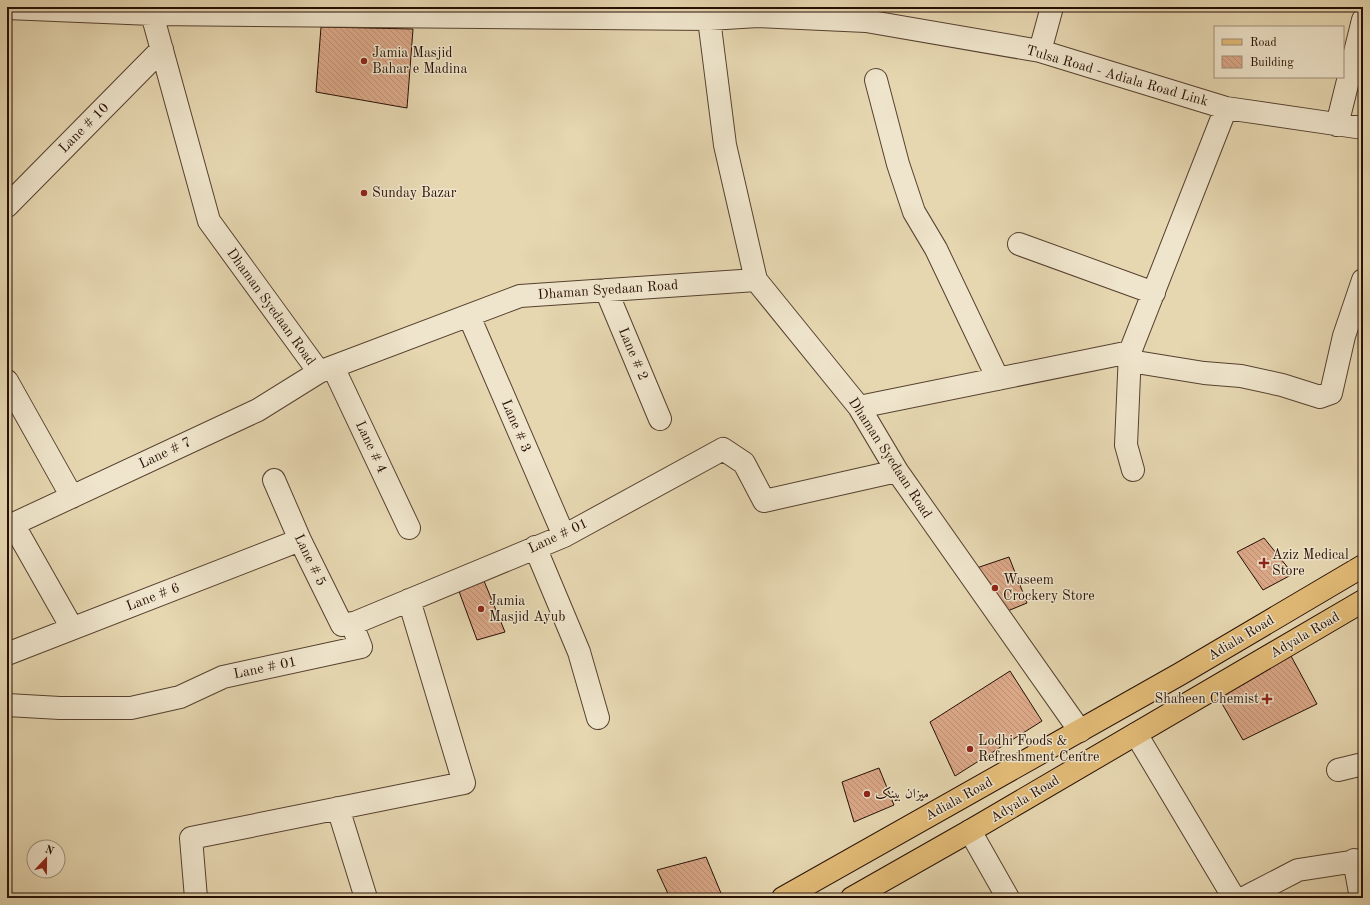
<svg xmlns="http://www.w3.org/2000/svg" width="1370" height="905" viewBox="0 0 1370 905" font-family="'Old Standard TT',Amiri,serif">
<defs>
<pattern id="building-back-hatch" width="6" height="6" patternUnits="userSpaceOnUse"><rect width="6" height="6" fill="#dba888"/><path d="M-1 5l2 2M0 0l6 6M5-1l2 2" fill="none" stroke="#bc8f74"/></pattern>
</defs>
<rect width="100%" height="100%" fill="#e6d7b1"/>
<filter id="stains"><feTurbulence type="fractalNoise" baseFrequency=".005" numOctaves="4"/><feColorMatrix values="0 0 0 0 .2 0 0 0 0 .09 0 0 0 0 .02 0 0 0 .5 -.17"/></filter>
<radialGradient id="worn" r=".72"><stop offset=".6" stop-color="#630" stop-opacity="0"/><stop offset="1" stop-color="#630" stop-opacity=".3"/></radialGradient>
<!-- building -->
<path fill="url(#building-back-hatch)" stroke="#260f04" d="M321,27L413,29L407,108L316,92Z
M1264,538L1293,574L1263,590L1237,552Z
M1009,557L1027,603L988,619L959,574Z
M482,576L505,632L477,640L457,586Z
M1291,656L1317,704L1243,740L1217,695Z
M1010,671L1042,721L955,776L930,722Z
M879,768L894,805L854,822L842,782Z
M706,857L723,898H670L657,870Z"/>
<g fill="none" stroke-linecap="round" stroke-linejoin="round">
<!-- minor casing -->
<g stroke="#56412f" stroke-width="24">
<path id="minor" d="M7,8L152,14L709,19L758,16L866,21L1040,51L1226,108L1363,128
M152,14L209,221L319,372L520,296L756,280L859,407L897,471L1080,731
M709,19L725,145L756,280
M1040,51L1052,7
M876,80L898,164L914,212L936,249L998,379
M1337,125L1363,20
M7,206L162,49
M1019,244L1154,293
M606,290L660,419
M469,316L564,536
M1130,361L1204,373L1241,376L1282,385L1320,397L1331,393L1344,336L1363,280
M333,367L409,528
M7,381L72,497
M859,407L1130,352
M1133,470L1126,445L1130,352L1226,108
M274,480L300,540L342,625L358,622
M13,524L72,628
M7,527L258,410L319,372
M535,547L579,652L598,718
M7,654L300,540
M7,705L60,708H131L180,697L223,677L361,647L352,624L564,536L723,449L744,463L764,501L897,471
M1136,734L1234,898
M1338,770L1363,764
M338,808L366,898
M970,831L1008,898
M1354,860L1361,898
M196,898L191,838L464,783L409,600
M1244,898L1298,870L1363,860"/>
</g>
<!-- major casing -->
<g stroke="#260f04" stroke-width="24">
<path id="major" d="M783,898L1180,674L1363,566
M852,898L970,831L1363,601"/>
</g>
<!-- minor -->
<use href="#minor" stroke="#efe5cc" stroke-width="22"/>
<!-- major -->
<use href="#major" stroke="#e3bc78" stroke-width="22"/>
</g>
<!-- markers -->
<g fill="#8f2418" stroke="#efe5cc" stroke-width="1.5">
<circle cx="364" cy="61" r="4"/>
<circle cx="364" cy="193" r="4"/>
<path d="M1262 557h4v4h4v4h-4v4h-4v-4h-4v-4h4z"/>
<circle cx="995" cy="588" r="4"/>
<circle cx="481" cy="609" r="4"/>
<path d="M1265 693h4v4h4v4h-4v4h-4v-4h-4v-4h4z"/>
<circle cx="970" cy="749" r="4"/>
<circle cx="867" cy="794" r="4"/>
</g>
<g text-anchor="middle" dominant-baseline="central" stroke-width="3" stroke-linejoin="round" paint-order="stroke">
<!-- poi labels -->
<g font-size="14" fill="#260f04" stroke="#efe5cc" text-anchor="start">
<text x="372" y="53">Jamia Masjid<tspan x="372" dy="16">Bahar e Madina</tspan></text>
<text x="372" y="193">Sunday Bazar</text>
<text x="1272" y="555">Aziz Medical<tspan x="1272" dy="16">Store</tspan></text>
<text x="1003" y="580">Waseem<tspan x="1003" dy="16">Crockery Store</tspan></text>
<text x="489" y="601">Jamia<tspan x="489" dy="16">Masjid Ayub</tspan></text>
<text x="1259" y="699" text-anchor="end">Shaheen Chemist</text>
<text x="978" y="741">Lodhi Foods &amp;<tspan x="978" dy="16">Refreshment Centre</tspan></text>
<text x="875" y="794">میزان بینک</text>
</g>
<!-- street labels -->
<g font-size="14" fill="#260f04" stroke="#efe5cc">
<text transform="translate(1117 76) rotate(16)">Tulsa Road - Adiala Road Link</text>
<text transform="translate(84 128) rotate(-45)">Lane # 10</text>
<text transform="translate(608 290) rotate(-4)">Dhaman Syedaan Road</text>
<text transform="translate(271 307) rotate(54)">Dhaman Syedaan Road</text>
<text transform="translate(633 354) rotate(67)">Lane # 2</text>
<text transform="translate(516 426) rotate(67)">Lane # 3</text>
<text transform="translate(371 447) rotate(65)">Lane # 4</text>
<text transform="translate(165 453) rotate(-25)">Lane # 7</text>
<text transform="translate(890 458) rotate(57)">Dhaman Syedaan Road</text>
<text transform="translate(558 536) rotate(-25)">Lane # 01</text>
<text transform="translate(310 560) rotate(64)">Lane # 5</text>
<text transform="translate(153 597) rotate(-21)">Lane # 6</text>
<text transform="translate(1305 635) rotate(-30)">Adyala Road</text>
<text transform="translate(1241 638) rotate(-31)">Adiala Road</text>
<text transform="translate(265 668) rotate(-12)">Lane # 01</text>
<text transform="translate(959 799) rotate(-29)">Adiala Road</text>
<text transform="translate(1025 799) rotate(-31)">Adyala Road</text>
</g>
</g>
<!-- margin -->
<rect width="1370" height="905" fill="none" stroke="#e6d7b1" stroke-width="24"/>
<rect x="8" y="8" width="1354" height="889" fill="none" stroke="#260f04" stroke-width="2"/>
<rect x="12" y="12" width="1346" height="881" fill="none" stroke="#260f04"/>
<!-- legend -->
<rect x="1214" y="26" width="130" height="52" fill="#efe5cc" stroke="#9f8f7c"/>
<rect x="1222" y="39" width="20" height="6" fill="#e3bc78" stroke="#9f8f7c"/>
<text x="1250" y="46" font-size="12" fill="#260f04">Road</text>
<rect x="1222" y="56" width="20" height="12" fill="url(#building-back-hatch)" stroke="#9f8f7c"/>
<text x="1250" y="66" font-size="12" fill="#260f04">Building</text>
<!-- north arrow -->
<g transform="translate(46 859) rotate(22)"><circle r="19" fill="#efe5cc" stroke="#9f8f7c"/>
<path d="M0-3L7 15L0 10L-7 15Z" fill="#8f2418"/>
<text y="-6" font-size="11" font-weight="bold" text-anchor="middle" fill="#260f04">N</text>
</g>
<rect width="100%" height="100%" filter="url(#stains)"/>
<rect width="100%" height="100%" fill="url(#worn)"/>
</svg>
